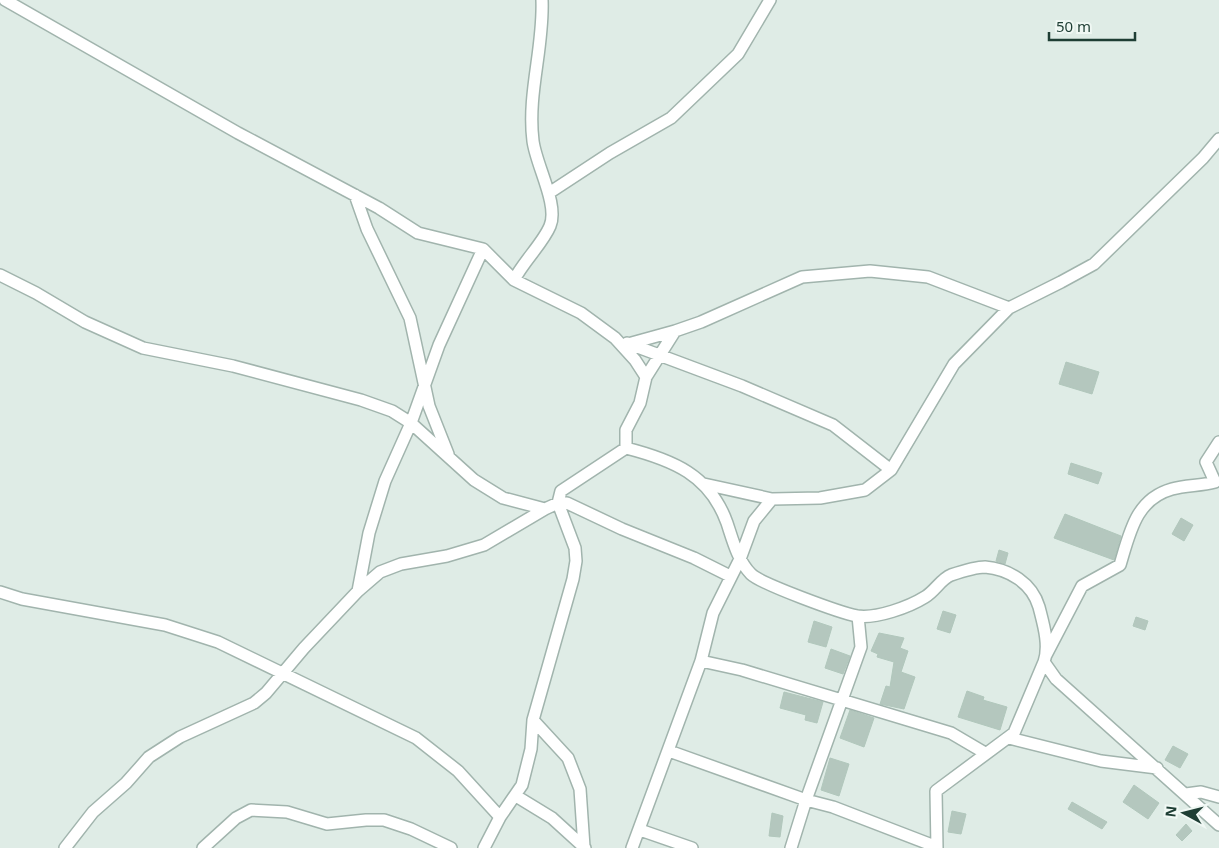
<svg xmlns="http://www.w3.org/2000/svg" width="1219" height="848" viewBox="0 0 1219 848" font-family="'Noto Sans',sans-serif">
<rect width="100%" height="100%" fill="#dfece6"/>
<!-- building -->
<path fill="#b4c7be" stroke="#b1c7bc" d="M1066,362L1099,372L1092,394L1059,384Z
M1071,463L1102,473L1098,484L1068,474Z
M1065,514L1121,536L1114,560L1054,538Z
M1181,518L1193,525L1184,541L1172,534Z
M999,550L1008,553L1005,564L996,561Z
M943,611L956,615L950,633L937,629Z
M1136,617L1148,621L1145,630L1133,626Z
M814,621L832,627L826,647L808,642Z
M879,633L904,638L900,648L908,651L901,672L915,677L904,709L880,704L886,686L890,687L894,662L877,657L878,654L871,651Z
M831,649L850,656L843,674L825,668Z
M967,691L984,697L983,700L1007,707L1000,730L958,717Z
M784,692L823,702L817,723L805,720L806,715L780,708Z
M850,710L874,718L864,747L840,738Z
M1173,746L1188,754L1180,768L1165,760Z
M830,758L849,764L839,796L821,790Z
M1134,785L1159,803L1148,819L1123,802Z
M1072,802L1107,822L1102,829L1068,809Z
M952,811L966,814L961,834L948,832Z
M772,813L783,816L780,837L769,836Z
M1186,824L1192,831L1182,841L1176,835Z"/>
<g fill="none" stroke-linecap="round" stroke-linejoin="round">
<!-- street casing -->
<g stroke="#a1b4ad" stroke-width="14">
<path id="street" d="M5,0L238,133L379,208L418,233L483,249L514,280L581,313L615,338L635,360L646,377L640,403L626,430V448C673,460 710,475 727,523C733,541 738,561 751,574C761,584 841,613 857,616C876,619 909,607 925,597C935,591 941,579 951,575C960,572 976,567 985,567C1009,569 1032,583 1039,607C1043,623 1050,645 1044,662L1056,679L1219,825
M549,193L610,153L671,118L738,54L770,0
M355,195L367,229L410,318L429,406L448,454
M0,275L36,293L85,322L143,348L233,366L361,400L392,411L411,423L474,480L503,498L545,509
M514,280C523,262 543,243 550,226C559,205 536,165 533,141C527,94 544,47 542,0
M627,343L742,386L833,425L891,470
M628,344L675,331L701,322L802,277L870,271L928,277L1009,308
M646,377L675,331
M704,484L772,499
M358,591L369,533L385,481L411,423L439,345L483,249
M0,592L22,599L165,625L218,642L416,738L458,771L500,817
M1046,655L1082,586L1120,565C1130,532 1136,499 1172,489C1186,485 1201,486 1215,482L1206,462L1219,442
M701,661L742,670L951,733L985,753
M533,720L568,758L580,789L584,847
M1009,738L1101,761L1157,768
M669,751L806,800L861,647L858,616
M1186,794L1201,792L1219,797
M516,796L552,818L585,848
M640,830L692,848
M65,848L93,812L126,783L149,757L180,737L254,703L266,693L304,648L358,591L380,572L401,564L447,556L484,545L545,509L558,503H567L622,529L694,558L730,576
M203,848L236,818L251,810L287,812L327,824L366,820H384L411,829L451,848
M484,848L500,817L522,785L531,749L533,720L573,579L576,561L575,548L558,503L561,491L626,448
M632,848L701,661L713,613L740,559L754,521L772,499L820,498L865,490L891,470L954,364L1009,308L1061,282L1094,264L1203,158L1219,139
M791,848L806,800L833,807L937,847
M937,848L936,791L1014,733L1044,662"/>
</g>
<!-- street -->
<use href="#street" stroke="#fff" stroke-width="11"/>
</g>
<!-- north arrow -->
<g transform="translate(1184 813) rotate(277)" stroke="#f0f8f4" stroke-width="4" paint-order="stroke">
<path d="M0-4L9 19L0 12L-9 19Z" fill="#1e3e34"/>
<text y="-8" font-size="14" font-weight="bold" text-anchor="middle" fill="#1e3e34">N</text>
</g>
<!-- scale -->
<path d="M1049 32v8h86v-8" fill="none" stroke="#1e3e34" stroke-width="2.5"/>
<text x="1056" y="32" font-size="15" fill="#1e3e34" stroke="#f0f8f4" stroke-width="4" paint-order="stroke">50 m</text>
</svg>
